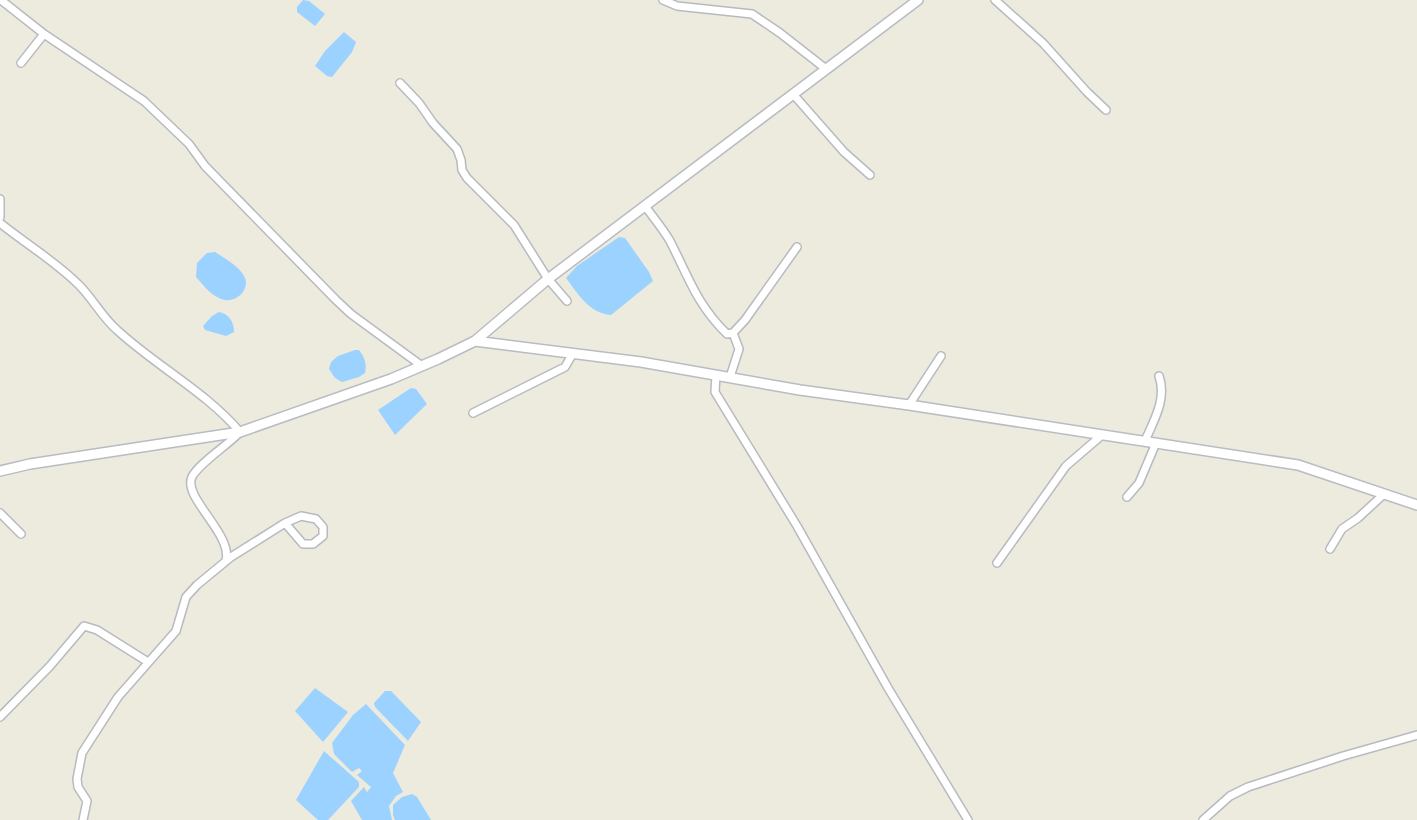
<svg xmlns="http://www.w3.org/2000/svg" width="1417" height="820" viewBox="0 0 1417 820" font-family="'Public Sans',sans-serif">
<rect width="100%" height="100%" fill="#edeade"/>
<!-- water -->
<path fill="#9cd2ff" d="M303,0L309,1L325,14L315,26L297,12V7Z
M344,32L356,42L352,52L332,77L327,76L315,66L325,51Z
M619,237L625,238L649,272L653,281L611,315C589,313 578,294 566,278L577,266Z
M215,252C224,258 239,266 244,276C251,288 238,302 225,300C213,298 204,286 196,277L197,263L207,253Z
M219,312C229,314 234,322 234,332L226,336L205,330L203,326L212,316Z
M355,350H359C365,358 367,364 365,373L359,377L342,382L335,378L329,369L331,362L338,356Z
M411,388L416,389L427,404L395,435L378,410Z
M315,688L348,712L323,742L295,711Z
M385,691H391L421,722L408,741L375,707L374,703Z
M366,704L405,745L393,773L403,792L396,796L389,806L392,820H362L351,801L364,787L367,792L371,787L357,775L362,771L359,768L352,772L334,754L332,743L353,715Z
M324,751L359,782V787L328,820H318L296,800Z
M412,794L417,797L431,820H395L393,815V805L402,797Z"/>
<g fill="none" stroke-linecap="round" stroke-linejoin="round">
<!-- street casing -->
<g stroke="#b7bac0" stroke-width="10">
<path id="street" d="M1,0L44,34L144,101L189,144L205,166L336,300L351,314L422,366
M663,0L677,6L752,14L780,33L826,69
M995,0L1043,43L1087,92L1106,110
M21,63L44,34
M400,83L419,103L433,123L457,149L461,160L462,170L467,178L514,225L548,279L567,301
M793,94L844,152L870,175
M0,199V217
M645,206C653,217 663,229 670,241C688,276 697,305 727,334L733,333L745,320L797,247
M0,223C26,244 55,261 79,285C93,299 102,317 117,330C156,366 206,392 240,432C228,445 198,464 192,477C182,497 233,534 226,561
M716,375L715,392L797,526L888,688L968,820
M730,377L739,349L733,333
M909,405L941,356
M473,413L565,367L572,355
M1145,441C1154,420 1167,399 1159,376
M1127,497L1139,483L1156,443
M0,513L21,534
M1330,549L1342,529L1358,518L1384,494
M997,563L1066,466L1102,435
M0,717L50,666L84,626L97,630L148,662
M83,820L87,801L78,787L77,779L82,753L118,697L176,631L186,597L197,585L231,557L285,523L301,516L316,519L323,527V536L313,544H303L285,523
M1203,820L1230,796L1248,787L1343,756L1417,735"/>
</g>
<!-- secondary casing -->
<g stroke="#b8bcc3" stroke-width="12">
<path id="secondary" d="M475,341L641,362L800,390L909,405L1298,465L1417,505
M0,471L30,464L240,432L391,379L438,359L475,341L548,279L918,0"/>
</g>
<!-- street -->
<use href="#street" stroke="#fff" stroke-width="7"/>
<!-- secondary -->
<use href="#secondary" stroke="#fff" stroke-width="9"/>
</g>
</svg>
